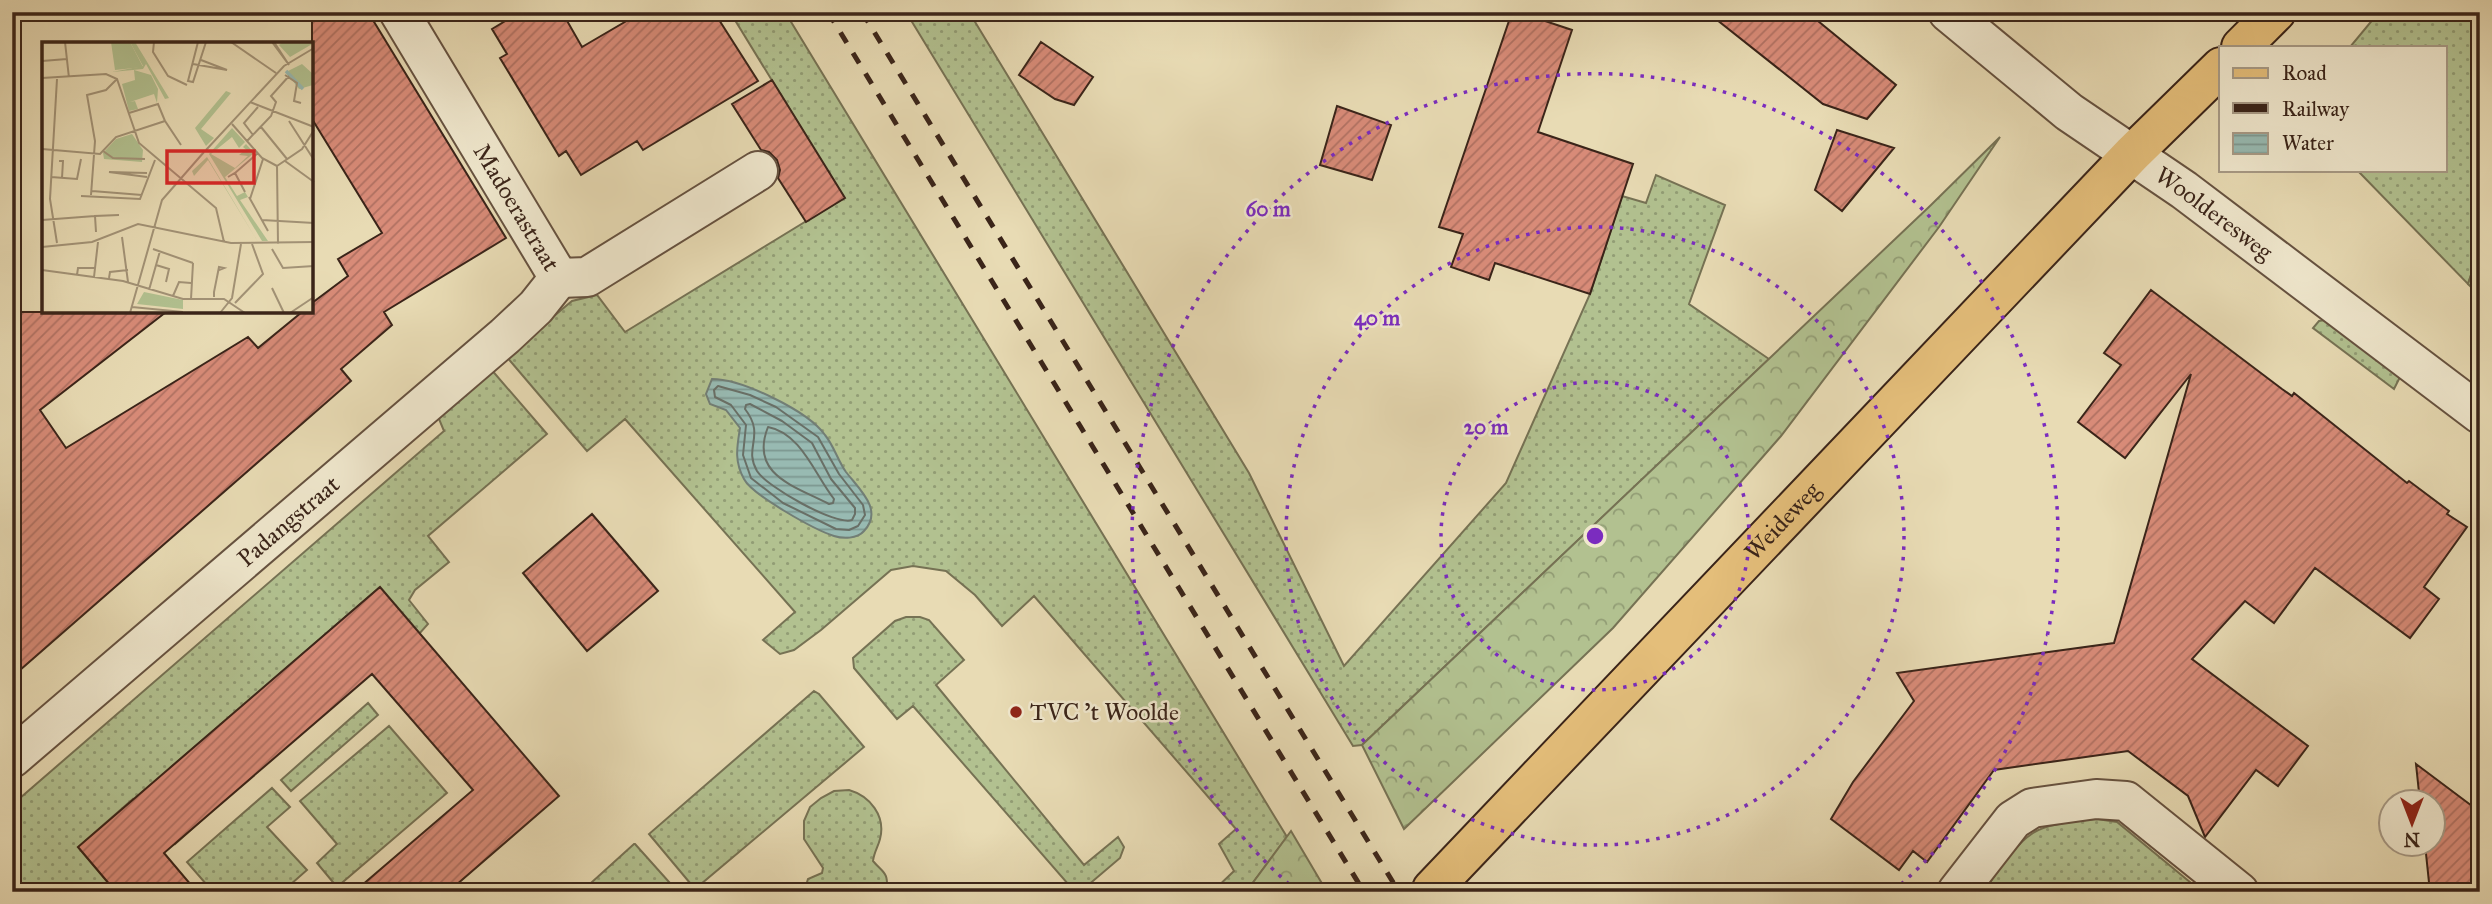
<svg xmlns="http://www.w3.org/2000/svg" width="2492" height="904" viewBox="0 0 2492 904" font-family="'IM FELL Great Primer',serif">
<defs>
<pattern id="grass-dots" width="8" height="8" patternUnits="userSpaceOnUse" patternTransform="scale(1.75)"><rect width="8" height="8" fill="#b2c190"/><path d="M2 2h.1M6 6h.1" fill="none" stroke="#929d75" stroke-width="1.8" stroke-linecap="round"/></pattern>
<pattern id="forest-crowns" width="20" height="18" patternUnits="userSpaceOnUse" patternTransform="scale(1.75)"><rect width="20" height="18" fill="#b2c190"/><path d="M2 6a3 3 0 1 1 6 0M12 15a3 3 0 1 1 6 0" fill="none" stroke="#929d75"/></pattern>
<pattern id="water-rules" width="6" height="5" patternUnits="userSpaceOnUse" patternTransform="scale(1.75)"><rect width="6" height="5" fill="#98bab2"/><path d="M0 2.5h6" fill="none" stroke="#7d9790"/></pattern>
<pattern id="building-hatch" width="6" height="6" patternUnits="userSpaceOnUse" patternTransform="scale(1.75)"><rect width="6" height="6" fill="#d88b78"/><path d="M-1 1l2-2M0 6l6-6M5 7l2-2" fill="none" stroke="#b07162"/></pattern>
</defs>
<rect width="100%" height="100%" fill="#e8dbb4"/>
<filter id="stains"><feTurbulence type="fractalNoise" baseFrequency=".00286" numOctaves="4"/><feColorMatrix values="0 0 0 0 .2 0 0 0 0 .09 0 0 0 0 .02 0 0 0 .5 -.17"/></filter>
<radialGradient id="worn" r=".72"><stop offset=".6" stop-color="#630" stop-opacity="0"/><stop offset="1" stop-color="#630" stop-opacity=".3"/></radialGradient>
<!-- grass -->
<path fill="url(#grass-dots)" stroke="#767254" stroke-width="2" d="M730,12H785L1287,837L1246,892H1212L1234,871L1219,844L1236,829L1034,596L1002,626L975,595L946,571L913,566L891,570L821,630L794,650L780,654L763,640L795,612L625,419L587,451L506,356L572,301L597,295L625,332L844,198Z
M906,12H969L1249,473L1344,666L1506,483L1590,294L1622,196L1646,203L1656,175L1725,205L1689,304L1769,359L1362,745L1353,746Z
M2379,12H2480V248L2468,284L2357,170H2445V47H2350Z
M2325,320L2401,375L2394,389L2313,328L2319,321Z
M490,368L547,434L428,536L449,562L415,590L409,600L428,624L419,634L379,588L171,767L210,813L175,844L133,799L78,847L116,892H22L12,881V805L444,431L439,419L441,410Z
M906,617H920L929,620L964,660L936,685L1084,865L1118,837L1124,847L1120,858L1080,892H1075L913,706L897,719L854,668L853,658L895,621Z
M814,691L819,694L864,747L695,889L649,834Z
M368,703L378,715L291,791L281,780Z
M389,726L447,793L337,887L317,863L337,844L300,801Z
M272,788L290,807L267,827L307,870L282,892H213L187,862Z
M849,790C870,796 886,816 880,839C878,847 874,852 873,861C884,874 888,871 887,891L846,892L843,887L838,886L833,892H804L808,879L822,873L823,868L804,839V821L810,807L821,798L834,791Z
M2097,819L2117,822L2202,892H1983C1998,872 2012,847 2033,833C2047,823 2080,821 2097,819Z
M635,844L678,892H581L634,844Z"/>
<!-- forest -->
<path fill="url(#forest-crowns)" stroke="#767254" stroke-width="2" d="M2000,137L1939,227L1781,436L1613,628L1404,829L1362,745L1931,205Z
M2480,248V296L2468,284Z
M1291,831L1327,892H1246Z"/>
<!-- water -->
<path fill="url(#water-rules)" stroke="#727e75" stroke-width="2" d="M712,379C742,379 808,411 825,435C834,446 838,461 846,472C859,489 884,510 864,531C857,539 843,539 834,536C815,530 752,495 744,479C734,461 737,447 740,428L726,410L710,404L706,394Z"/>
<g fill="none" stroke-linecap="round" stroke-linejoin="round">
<!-- shore -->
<path stroke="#696f66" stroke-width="2" d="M718,386L750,395L776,407L818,437L839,474L863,505L865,515L858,526L849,530L836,529L783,503L751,478L743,455L746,425L731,405L715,397L714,390Z
M746,405L750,404L782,421L812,443L831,479L855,508V514L852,520C836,526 767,487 757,471C743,447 766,436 745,409Z
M768,427C801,433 815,475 834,499L833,503L829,504C795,486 749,475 768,427Z"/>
</g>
<!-- building -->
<path fill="url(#building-hatch)" stroke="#3a2419" stroke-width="2" d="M312,12H368L506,238L384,312L392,325L341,369L351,381L12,677V312H166L40,410L66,448L248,337L258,348L302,312H312V303L348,276L338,259L382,233L312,119Z
M520,12H562L582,47L642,12H714L758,81L643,150L637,141L581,175L566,151L559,156L500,58L507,54L492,29Z
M1512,12H1518L1572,30L1538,132L1633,164L1590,294L1495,263L1489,280L1451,267L1463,234L1439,227Z
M1707,12H1807L1896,85L1867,119L1823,104Z
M1041,42L1093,77L1074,105L1055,99L1019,75Z
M772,80L845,198L806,222L778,178L780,170L777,160L769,152L761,150L732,104Z
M1337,106L1391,125L1372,180L1320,165Z
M1837,130L1894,148L1842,211L1815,190Z
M2151,290L2282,389L2292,396L2294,393L2407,483L2409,481L2449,511L2447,514L2467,527L2424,587L2439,599L2410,638L2315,568L2274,623L2245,601L2192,659L2308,746L2278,786L2256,770L2205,837L2188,796L2128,751L1994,770L1927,862L1913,851L1899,870L1831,819L1853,782L1914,701L1897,673L2114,643L2191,374L2125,458L2078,422L2121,365L2104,353Z
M592,514L658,591L587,651L523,573Z
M380,587L559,796L448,892H354L473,790L372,674L164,853L197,892H116L78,847Z
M2416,764L2480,812V892H2430L2425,844H2432V802H2420Z"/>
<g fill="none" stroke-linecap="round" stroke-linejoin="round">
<!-- minor casing -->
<g stroke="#665240" stroke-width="42">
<g id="minor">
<path id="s1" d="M399,12L559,278L587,277L758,171"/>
<path id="s2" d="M1948,12L2069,112L2184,190L2480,414"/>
<path id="s3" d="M12,758L505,336L536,307L559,278"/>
<path d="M1957,892L2013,820L2032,808L2096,799L2126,801L2239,892"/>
</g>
</g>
<!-- major casing -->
<g stroke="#3a2419" stroke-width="42">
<g id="major">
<path d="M2241,47L2276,12"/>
<path id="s4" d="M1432,889L2132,154L2221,67"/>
</g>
</g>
<!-- minor -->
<use href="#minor" stroke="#f0e8ce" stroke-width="38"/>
<!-- major -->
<use href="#major" stroke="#e4be7a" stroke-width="38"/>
<!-- rail -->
<path stroke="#3a2419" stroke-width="5" stroke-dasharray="12 12" stroke-linecap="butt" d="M828,12L1364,892
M862,12L1399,892"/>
</g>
<!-- distance rings -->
<g fill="none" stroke="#7b2cbf" stroke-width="3.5" stroke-dasharray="3.5 7">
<circle cx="1595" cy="536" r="154"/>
<circle cx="1595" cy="536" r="309"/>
<path d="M1297 891A463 463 0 1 1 1893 891"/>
</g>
<!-- markers -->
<circle fill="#8f2418" stroke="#f0e8ce" stroke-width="2.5" cx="1016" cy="712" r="7"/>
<g text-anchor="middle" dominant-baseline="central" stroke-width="5" stroke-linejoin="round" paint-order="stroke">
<!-- street labels -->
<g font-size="24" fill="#3a2419" stroke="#f0e8ce">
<text stroke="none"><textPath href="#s1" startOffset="228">Madoerastraat</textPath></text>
<text stroke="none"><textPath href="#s2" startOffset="334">Woolderesweg</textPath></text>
<text stroke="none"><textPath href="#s3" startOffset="364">Padangstraat</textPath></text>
<text stroke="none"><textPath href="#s4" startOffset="508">Weideweg</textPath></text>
</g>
<!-- poi labels -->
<g font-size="24" fill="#3a2419" stroke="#f0e8ce" text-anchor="start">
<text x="1030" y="712">TVC 't Woolde</text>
</g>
</g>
<!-- overview -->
<g transform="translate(42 42)">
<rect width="271" height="271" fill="#e8dbb4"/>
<path d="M69,0H88L101,25L73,28ZM241,0H271L272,1L248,15L237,3ZM260,22L271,32V43L257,47L244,30ZM92,28L109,33L116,47L115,61L112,52L88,60L93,59L96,67L87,69L80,42L93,38ZM190,86L203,100L197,106L190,95L169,112L193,126L206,114L197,113L203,108L209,112L201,105L204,102L212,111L183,135L195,154L203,150L206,155L198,158L226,199H220L167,112ZM90,92L101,108L100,120L62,117L61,111L74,97ZM165,115L216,200L166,118L152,134L150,129ZM102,250L141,258V267L95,262Z" fill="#b2c190"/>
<path d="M88,0H93L127,56L123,57L104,22L101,27L70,30L101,24ZM184,49L189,51L159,87L172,96L164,104L153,86Z" fill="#b2c190"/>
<path fill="none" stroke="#98bab2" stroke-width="3.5" d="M244,29L261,47"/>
<path fill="none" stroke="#a29276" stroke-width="2" d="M23,0L27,36M112,0L111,10L126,34L145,43M156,0L146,39L151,40L164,0M189,0L234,31M230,0L247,23L232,0M0,19L25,17M151,22L185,28L159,18M243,33L255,41L252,59L259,61M0,36L64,32L75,37L97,101L174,166L182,200M15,37L8,157L15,201M208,60L272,85M87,71L116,62L123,79M247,79L272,118M190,82L220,116L235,124M219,85L245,117M211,93L202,81L216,65M205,99L229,74L234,60L229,54L247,34M0,107L58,112L74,95L123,79L139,103M164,108L242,24L272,6M61,109L71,116L103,117M17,119H21L20,136M243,119L272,140M235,124L236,202M235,124L260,107L272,88M193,131L216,111M9,135L35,137L39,117M105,135L67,130L105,131M186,135L193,131L203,150M50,149L100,153M49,153L53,99L45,53L64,48L75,37M39,154L98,157L113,118M207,155L226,189M208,157L221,117M0,178L53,174M220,178L272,181M54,190L53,174L77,173M80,195L86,240M0,205L50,200L96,182L189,201L272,200M111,207L151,221M230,207L241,226L272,224M114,223L127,227L124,240M0,228L81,239L141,257H182L203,271M35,233L36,226H53M52,235L56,200M67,236L68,230L86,228M230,246L242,271M107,248L118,209M131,254L137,240L149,241M172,255V250L177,225L182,226L177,228M149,257L151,221M193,261L221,232L210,202M90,265L141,270M88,271L120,158L162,110M178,271L190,256L199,202M248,271L272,255"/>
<path fill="#d62828" fill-opacity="0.15" stroke="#d62828" stroke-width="3.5" d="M125,109H212V141H125Z"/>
<rect width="271" height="271" fill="none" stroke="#3a2419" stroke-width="3.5"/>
</g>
<circle cx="1595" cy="536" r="10" fill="#7b2cbf" stroke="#f0e8ce" stroke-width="3.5"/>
<g font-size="21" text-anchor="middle" font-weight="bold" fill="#7b2cbf" stroke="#f0e8ce" stroke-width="5" stroke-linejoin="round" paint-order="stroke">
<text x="1268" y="216">60 m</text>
<text x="1377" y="325">40 m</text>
<text x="1486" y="434">20 m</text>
</g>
<!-- margin -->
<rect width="2492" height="904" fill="none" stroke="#e8dbb4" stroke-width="42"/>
<rect x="14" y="14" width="2464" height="876" fill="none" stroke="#3a2419" stroke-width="3.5"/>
<rect x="21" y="21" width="2450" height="862" fill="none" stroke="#3a2419" stroke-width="2"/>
<!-- legend -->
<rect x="2219" y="46" width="228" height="126" fill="#f0e8ce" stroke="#a79a86" stroke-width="2"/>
<rect x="2233" y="68" width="35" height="10" fill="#e4be7a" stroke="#a79a86" stroke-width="2"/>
<text x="2282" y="80" font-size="21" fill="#3a2419">Road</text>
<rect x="2233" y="103" width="35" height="10" fill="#3a2419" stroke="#a79a86" stroke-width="2"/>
<text x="2282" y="116" font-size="21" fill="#3a2419">Railway</text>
<rect x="2233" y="133" width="35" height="21" fill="url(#water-rules)" stroke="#a79a86" stroke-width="2"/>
<text x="2282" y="150" font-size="21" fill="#3a2419">Water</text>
<!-- north arrow -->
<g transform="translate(2412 823) rotate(180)"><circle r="33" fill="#f0e8ce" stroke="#a79a86" stroke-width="2"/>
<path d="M0-5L12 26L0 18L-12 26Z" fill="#8f2418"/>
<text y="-10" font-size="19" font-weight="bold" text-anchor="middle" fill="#3a2419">N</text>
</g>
<rect width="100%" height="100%" filter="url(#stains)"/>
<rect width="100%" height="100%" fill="url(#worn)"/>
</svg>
